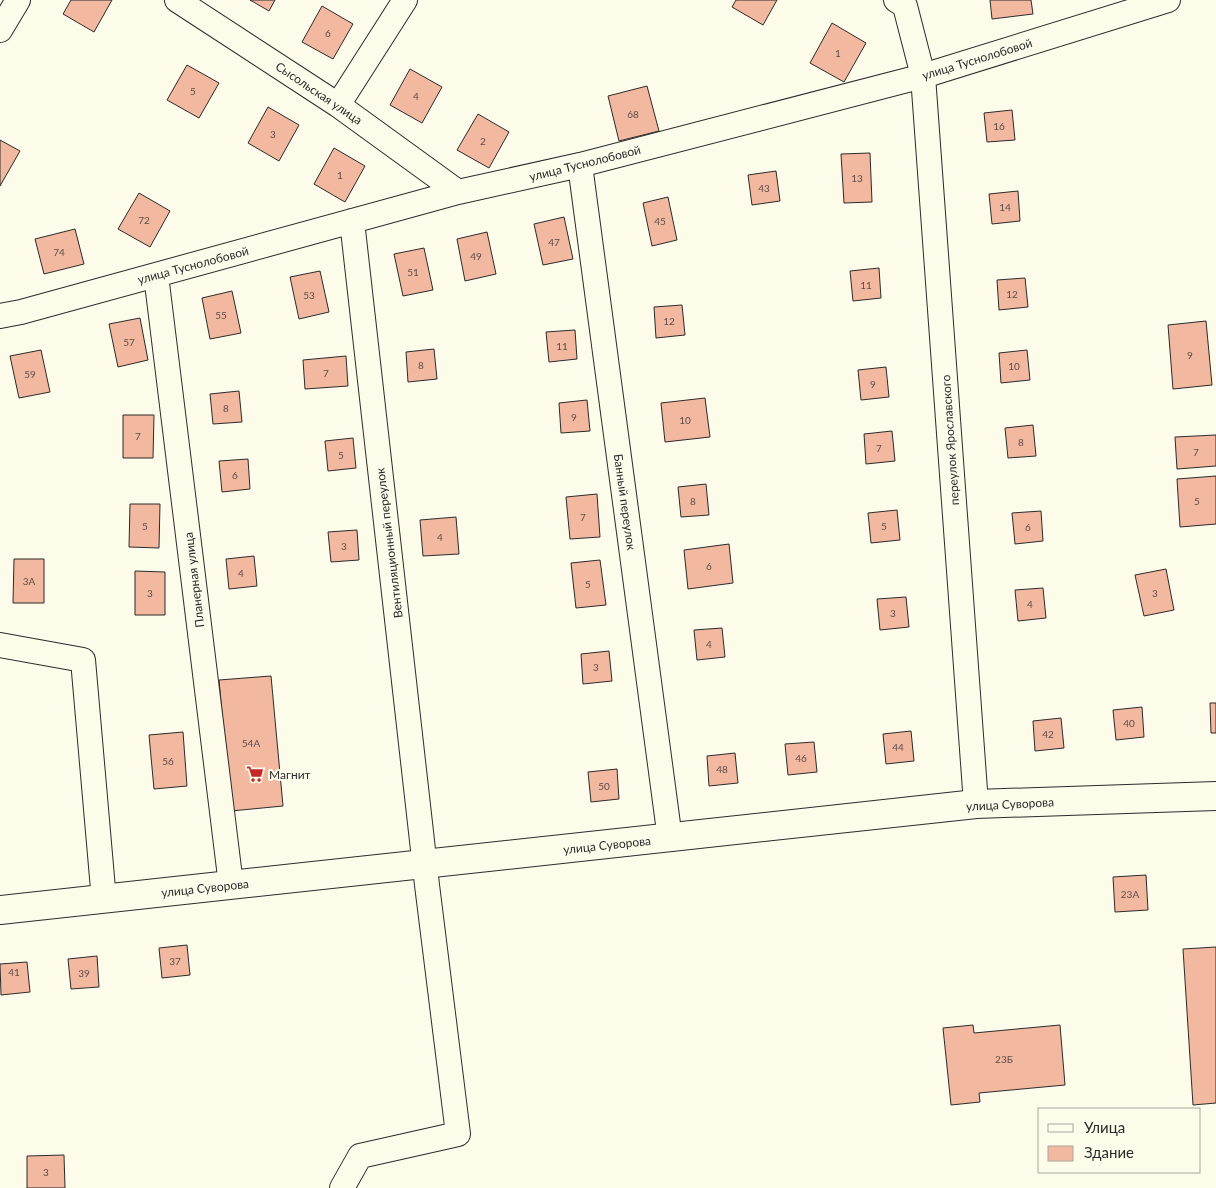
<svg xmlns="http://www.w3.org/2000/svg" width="1216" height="1188" viewBox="0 0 1216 1188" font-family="Lato,sans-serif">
<rect width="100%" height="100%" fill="#fdfbea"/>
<!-- building -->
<path fill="#f2b8a0" stroke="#2b2b2b" d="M71,0H112L94,32L63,14Z
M250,0H275L269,11Z
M736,0H777L763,25L732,7Z
M990,0H1031L1033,14L992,19Z
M322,6L353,24L333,59L302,42Z
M832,23L866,43L844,82L810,63Z
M187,65L219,83L199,118L167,100Z
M410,69L442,87L422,123L390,105Z
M647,86L659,131L619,141L608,96Z
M268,107L299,125L279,161L248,143Z
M1012,110L1015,140L987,142L984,113Z
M478,114L509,132L489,168L457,150Z
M0,140L20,151L0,186Z
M334,148L365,166L345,202L314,184Z
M870,153L872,202L844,203L841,154Z
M776,171L780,201L752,205L748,175Z
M1018,191L1020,221L992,224L989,194Z
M139,193L170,211L150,247L118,229Z
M668,197L677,240L652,246L643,203Z
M564,217L573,259L543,265L534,224Z
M75,229L84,264L44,274L35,239Z
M487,232L496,274L465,281L457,239Z
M424,248L433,290L403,296L394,254Z
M879,268L881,298L853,301L850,271Z
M320,271L329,312L299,319L290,277Z
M1025,278L1028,307L999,310L997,280Z
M232,291L241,333L210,339L202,298Z
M682,305L685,335L656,338L654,307Z
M140,318L148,360L118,367L109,324Z
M1206,321L1212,385L1173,389L1168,325Z
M575,330L577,359L549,362L546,332Z
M434,349L437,379L408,382L406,352Z
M41,350L50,392L19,398L10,356Z
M1027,350L1030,380L1001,383L999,353Z
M346,356L348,386L305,389L303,360Z
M886,367L889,397L861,400L858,370Z
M239,391L242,422L213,424L210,394Z
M705,398L710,437L665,442L661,403Z
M587,400L590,431L561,433L559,403Z
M123,415H154L153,458H123Z
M1033,425L1036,456L1008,458L1005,428Z
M892,431L895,461L866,464L864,434Z
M1216,435V466L1177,469L1175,437Z
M353,438L356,468L328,471L325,441Z
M248,459L250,489L222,492L219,461Z
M1216,476V524L1180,527L1177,479Z
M706,484L709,515L681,517L678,487Z
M597,494L600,537L570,539L566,497Z
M130,504H160L159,548L129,547Z
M897,510L900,540L871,543L868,513Z
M1041,511L1043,541L1015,544L1012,513Z
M456,517L459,554L423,556L420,520Z
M357,530L359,560L331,562L328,532Z
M729,544L733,583L688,589L684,550Z
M254,556L257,586L229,589L226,559Z
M14,559H44V603H13Z
M600,560L606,605L576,608L571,563Z
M1166,569L1174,610L1144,616L1135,575Z
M135,571L165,572V615H135Z
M1043,588L1046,618L1018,621L1015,590Z
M906,597L909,627L880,630L877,599Z
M722,628L725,657L697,660L694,630Z
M609,651L612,681L583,684L581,654Z
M271,676L283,806L231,811L219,680Z
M1210,703H1216V733H1211Z
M1142,707L1144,737L1116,740L1113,710Z
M1061,718L1064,748L1035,751L1033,721Z
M911,731L914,761L886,764L883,734Z
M183,732L187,786L154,789L149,735Z
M814,742L817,772L788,775L785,744Z
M735,753L738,783L709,786L707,756Z
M617,769L619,799L591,802L588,772Z
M1146,875L1148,910L1115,912L1113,877Z
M187,945L190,975L162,978L159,948Z
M1216,947V1103L1193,1105L1183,949Z
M97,956L99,987L71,989L68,959Z
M27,962L30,992L1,995L0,964Z
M973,1025L974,1033L1060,1025L1065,1085L979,1093L980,1102L951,1105L943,1028Z
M64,1155L65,1188H27V1156Z"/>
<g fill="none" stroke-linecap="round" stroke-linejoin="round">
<!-- minor casing -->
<g stroke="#2b2b2b" stroke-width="26">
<path id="minor" d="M177,0L338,105L458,192
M896,0L905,6L923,76L976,804
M0,30L18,0
M338,105L405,0
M580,165L670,839
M156,275L231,885
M0,316L21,312L458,192L580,165L923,76L1168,0
M0,645L83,660L103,889
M342,1188L360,1156L458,1134L427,885L352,221"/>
</g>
<!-- primary casing -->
<g stroke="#2b2b2b" stroke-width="30">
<path id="primary" d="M0,910L976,804L1216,796"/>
</g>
<!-- minor -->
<use href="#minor" stroke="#fdfbea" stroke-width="24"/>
<!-- primary -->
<use href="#primary" stroke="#fdfbea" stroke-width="28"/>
</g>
<!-- icons -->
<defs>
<g id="supermarket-bare" transform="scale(1.35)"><path d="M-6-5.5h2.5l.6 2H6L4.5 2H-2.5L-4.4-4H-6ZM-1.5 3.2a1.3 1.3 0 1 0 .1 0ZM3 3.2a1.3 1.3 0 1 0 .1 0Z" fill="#c62828" stroke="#fdfbea" stroke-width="2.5" paint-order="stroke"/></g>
</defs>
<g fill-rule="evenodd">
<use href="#supermarket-bare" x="255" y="774"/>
</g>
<g text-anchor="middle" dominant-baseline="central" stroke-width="4" stroke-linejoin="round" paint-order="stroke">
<!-- number labels -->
<g font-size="10" fill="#5d4e48">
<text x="328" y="33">6</text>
<text x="838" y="53">1</text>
<text x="193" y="91">5</text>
<text x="416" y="96">4</text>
<text x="633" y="114">68</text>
<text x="999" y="126">16</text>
<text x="273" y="134">3</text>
<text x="483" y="141">2</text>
<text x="340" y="175">1</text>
<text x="857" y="178">13</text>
<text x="764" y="188">43</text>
<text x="1005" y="207">14</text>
<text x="144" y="220">72</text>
<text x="660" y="221">45</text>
<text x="554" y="242">47</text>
<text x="59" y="252">74</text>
<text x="476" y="256">49</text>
<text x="413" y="272">51</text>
<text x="866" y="285">11</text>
<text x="1012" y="294">12</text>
<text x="309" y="295">53</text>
<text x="221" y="315">55</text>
<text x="669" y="321">12</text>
<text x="129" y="342">57</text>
<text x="562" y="346">11</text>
<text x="1190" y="355">9</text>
<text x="421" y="365">8</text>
<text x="1014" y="366">10</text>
<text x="326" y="373">7</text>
<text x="30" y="374">59</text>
<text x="873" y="384">9</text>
<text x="226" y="408">8</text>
<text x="574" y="417">9</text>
<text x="685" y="420">10</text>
<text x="138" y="436">7</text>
<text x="1021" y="442">8</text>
<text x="879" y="448">7</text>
<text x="1196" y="452">7</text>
<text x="341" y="455">5</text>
<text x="235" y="475">6</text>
<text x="693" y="501">8</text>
<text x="1197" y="501">5</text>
<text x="583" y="517">7</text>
<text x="145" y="526">5</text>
<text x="884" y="526">5</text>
<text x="1028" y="527">6</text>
<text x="440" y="537">4</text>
<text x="344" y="546">3</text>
<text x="709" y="566">6</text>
<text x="241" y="573">4</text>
<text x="29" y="581">3А</text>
<text x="588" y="584">5</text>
<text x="150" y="593">3</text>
<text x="1155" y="593">3</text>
<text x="1030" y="604">4</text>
<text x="893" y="613">3</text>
<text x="709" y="644">4</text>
<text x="596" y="667">3</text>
<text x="1129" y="723">40</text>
<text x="1048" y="734">42</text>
<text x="251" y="743">54А</text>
<text x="898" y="747">44</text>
<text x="801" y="758">46</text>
<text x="168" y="761">56</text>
<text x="722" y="769">48</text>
<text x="604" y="786">50</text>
<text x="1130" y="894">23А</text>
<text x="175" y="961">37</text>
<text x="14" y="972">41</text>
<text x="84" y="973">39</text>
<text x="1004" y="1059">23Б</text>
<text x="46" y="1172">3</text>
</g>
<!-- street labels -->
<g font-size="12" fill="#2b2b2b" stroke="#fdfbea">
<text transform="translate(977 59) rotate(-17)">улица Туснолобовой</text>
<text transform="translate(319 93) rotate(34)">Сысольская улица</text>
<text transform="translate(585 163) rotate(-14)">улица Туснолобовой</text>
<text transform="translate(193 265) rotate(-15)">улица Туснолобовой</text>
<text transform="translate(950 440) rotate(-94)">переулок Ярославского</text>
<text transform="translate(625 502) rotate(82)">Банный переулок</text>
<text transform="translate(389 543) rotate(-97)">Вентиляционный переулок</text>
<text transform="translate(194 580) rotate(-97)">Планерная улица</text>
<text transform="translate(1010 804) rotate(-3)">улица Суворова</text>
<text transform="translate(607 845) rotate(-6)">улица Суворова</text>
<text transform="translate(205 888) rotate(-6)">улица Суворова</text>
</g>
<!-- poi labels -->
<g font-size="12" fill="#2b2b2b" stroke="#fdfbea" text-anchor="start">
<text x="269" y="774">Магнит</text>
</g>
</g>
<!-- legend -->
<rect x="1038" y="1108" width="162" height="65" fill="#fdfbea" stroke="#a9a89e"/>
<rect x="1048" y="1124" width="25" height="8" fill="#fdfbea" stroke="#a9a89e"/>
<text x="1084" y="1133" font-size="15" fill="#2b2b2b">Улица</text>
<rect x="1048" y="1146" width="25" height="15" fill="#f2b8a0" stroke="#a9a89e"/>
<text x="1084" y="1158" font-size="15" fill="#2b2b2b">Здание</text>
</svg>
